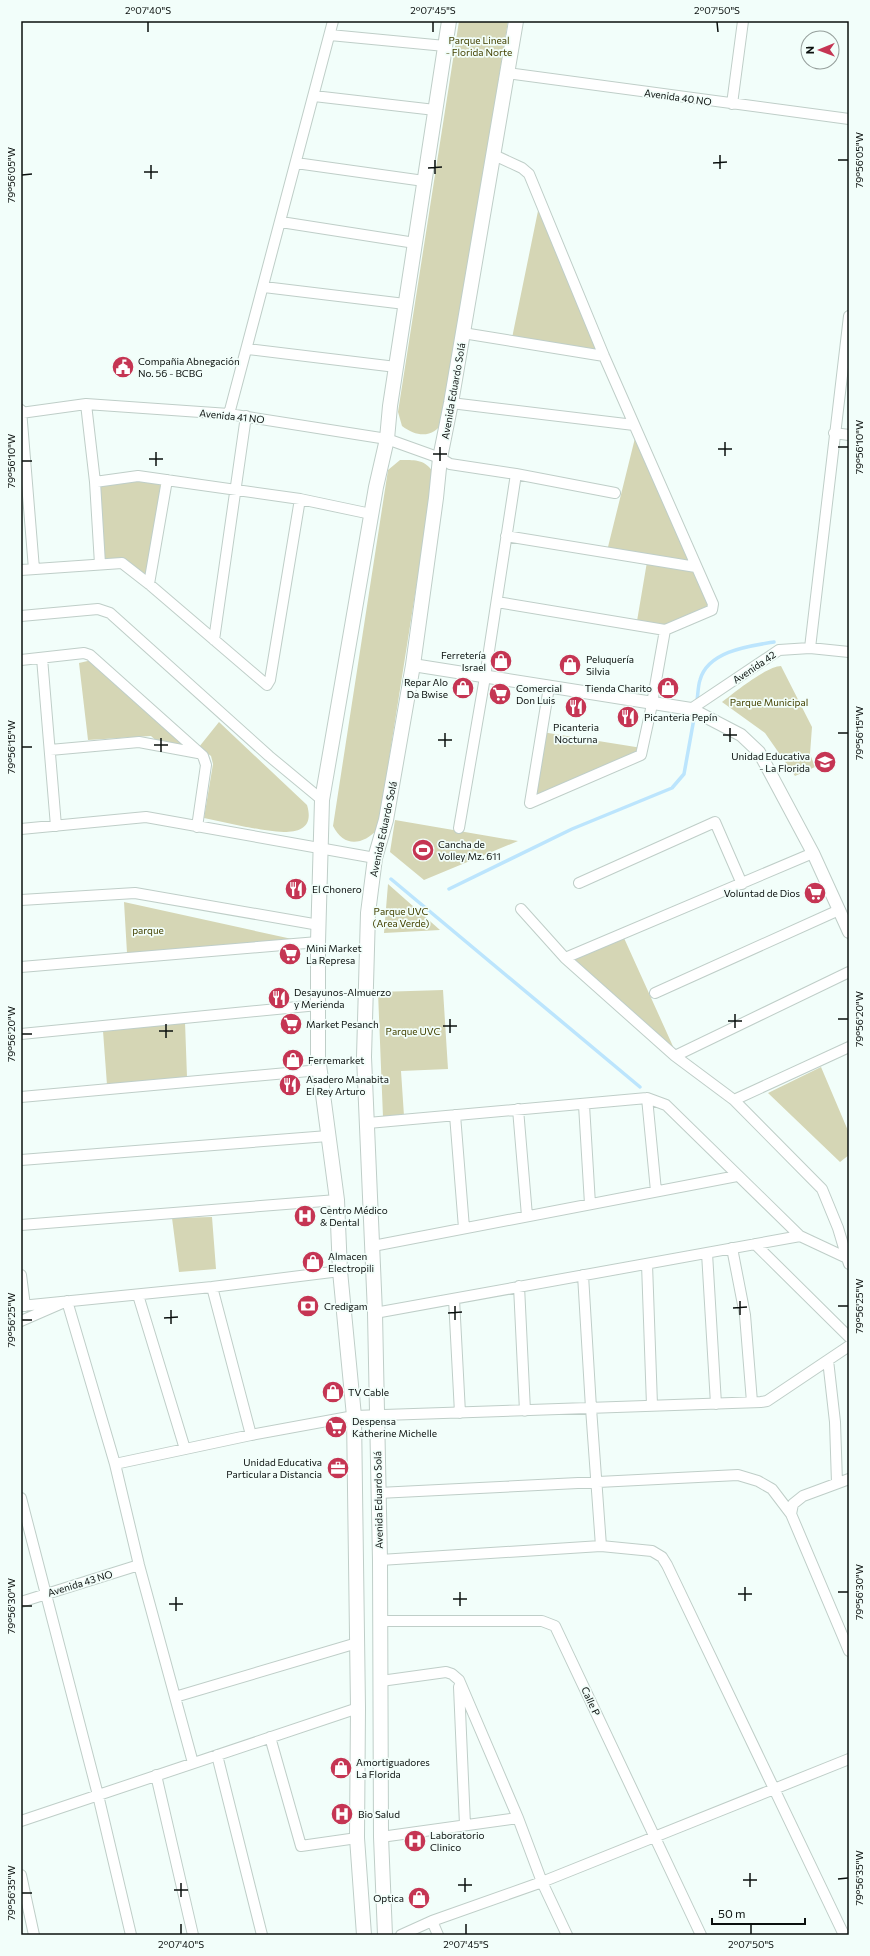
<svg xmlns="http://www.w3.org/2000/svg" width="870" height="1956" viewBox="0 0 870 1956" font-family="Commissioner,sans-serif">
<rect width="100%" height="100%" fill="#f2fefa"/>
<!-- green -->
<path fill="#d5d6b5" d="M459,21H508L444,420C434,438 418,438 402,426L398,412Z
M539,206L600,354L512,338Z
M636,434L711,608L664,625L637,621L648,556L607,551Z
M400,460C415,460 426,459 434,474L378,829C363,845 344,848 333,826L388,470Z
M135,480L162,484L147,578L104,560L99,486Z
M92,660L186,745L183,748L159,743L151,736L88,740L79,663Z
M781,666L812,727L810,754L815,767L795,776L765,733L722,702C734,693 767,666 781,666Z
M219,722L307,805C319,844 266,830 246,827C232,824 218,821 204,818L213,764L211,756L199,747Z
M542,732L642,748L641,754L530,799Z
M395,820L518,841L424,880L390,852Z
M388,884L440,930L384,933Z
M124,902L292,939L127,953Z
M624,938L676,1053L572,959Z
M443,990L448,1069L401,1071L404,1116L383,1117L378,992Z
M185,1022L187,1077L107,1085L103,1031Z
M821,1067L849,1133V1155L840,1162L768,1093Z
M212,1217L216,1269L179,1272L172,1218Z"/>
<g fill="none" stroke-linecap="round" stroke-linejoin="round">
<!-- stream -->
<path stroke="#bce5fd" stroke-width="3.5" d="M697,701C698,694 698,686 700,680C708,651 749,646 774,642
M391,879L640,1087
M449,889L572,829L672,788L684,774L695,713"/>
<!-- minor casing -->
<g stroke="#bfcec8" stroke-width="12">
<path id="minor" d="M330,35L445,46
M507,73L849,119
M314,96L435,110
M732,104L743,21
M494,155L522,168L529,174L604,356L713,604L712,610L665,630
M296,163L424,181
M281,222L415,243
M264,287L405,304
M463,333L604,356
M248,349L396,367
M451,403L634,425
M86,404L95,482L100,564
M21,410L34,569
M21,413L86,404L229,414L387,439L440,458L450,464L516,474L485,677L459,828
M229,414L333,21
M834,433L849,435
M516,474L615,493
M95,482L138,476L300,499L371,514
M506,536L696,567
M21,570L122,563L149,584L267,685L270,680L300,499
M149,584L167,480
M497,602L665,630L651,709L641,755L530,803
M21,616L98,609L110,613L269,756L322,800
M214,640L246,416
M810,648L849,316
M42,658L56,826
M21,660L84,653L90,655L203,756L206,765L197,827
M691,709L779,650L810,648L849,652
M50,750L139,742L198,753
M530,803L549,687
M21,829L146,817L375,858
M579,883L715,822L742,884
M21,900L135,893L319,925
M521,909L565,958L675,1056L734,1100L822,1189L838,1228L847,1258
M565,958L813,853
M21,967L318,942
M655,993L839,910
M21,1034L318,1005
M675,1056L849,972
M21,1097L320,1070
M647,1098L656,1191
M734,1100L849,1047
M584,1105L590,1204
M518,1109L527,1216
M455,1115L464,1228
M368,1123L647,1098L666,1105L800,1236L847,1258L849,1264
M21,1160L328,1136
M21,1225L337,1200
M755,1244L849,1337
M373,1246L737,1176
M732,1248L745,1315L752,1402
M707,1253L716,1404
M647,1264L652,1405
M21,1275L25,1306
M583,1275L591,1408L601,1546
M519,1286L525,1411
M212,1287L251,1435
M138,1295L185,1449
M454,1299L460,1413
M21,1306L212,1287L340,1271
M375,1313L800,1236
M21,1321L67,1301L115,1464L139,1565L193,1763
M828,1360L835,1422L837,1483
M115,1464L251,1435L354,1416L761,1402L767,1401L849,1346
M378,1493L738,1475L758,1481L772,1489L791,1514L849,1651
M21,1498L98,1795L131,1935
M791,1514L793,1504L803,1496L849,1479
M380,1560L601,1546L652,1551L662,1557L667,1565L844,1935
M21,1602L139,1565
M380,1621H542L555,1626L701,1935
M381,1681L446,1672L452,1674L459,1680L518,1818L542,1882L567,1935
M459,1687L465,1825
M175,1697L357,1643
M270,1737L301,1846L357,1838
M217,1755L262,1935
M156,1775L193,1935
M21,1821L358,1708
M381,1837L518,1818
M21,1875L34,1935
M432,1921L438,1935
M401,1935L432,1921L542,1882L849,1759"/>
</g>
<!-- tertiary casing -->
<g stroke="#bfcec8" stroke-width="14">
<path id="tertiary" d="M413,665L691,709L741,735L759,752L813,853L849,932"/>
</g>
<!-- secondary casing -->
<g stroke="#bfcec8" stroke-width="16">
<path id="secondary" d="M364,1935L357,1838L358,1708L354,1416L340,1271L337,1200L318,1057V942L322,800L376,487L387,439L390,406L449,21
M385,1935L381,1837L380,1560L375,1313L364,1057L368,913L375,858L386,820L413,665L436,498L440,458L451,403L516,21"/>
</g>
<!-- minor -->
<use href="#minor" stroke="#fff" stroke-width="10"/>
<!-- tertiary -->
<use href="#tertiary" stroke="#fff" stroke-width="12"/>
<!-- secondary -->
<use href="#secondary" stroke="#fff" stroke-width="14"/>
</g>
<!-- ticks -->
<path fill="none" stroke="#0b100e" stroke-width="1.5" d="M148,22V32M433,22V32M717,22L718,32M720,155V169M435,160V174M838,160H848M713,163L727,162M151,165V179M428,168L442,167M144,172H158M22,175L32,174M725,442V456M440,447V461M838,447H848M718,449H732M156,452V466M433,454H447M149,459H163M22,461H32M730,728V742M445,733V747M838,733H848M723,735H737M161,738V752M438,740H452M154,745H168M22,747H32M735,1014V1028M450,1019V1033M838,1019H848M728,1021H742M166,1024V1038M443,1026H457M159,1031H173M22,1034H32M740,1301V1315M455,1306V1320M838,1306H848M733,1308L747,1307M171,1310V1324M448,1313L462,1312M164,1318L178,1317M22,1320H32M745,1587V1601M460,1592V1606M838,1592H848M738,1594H752M176,1597V1611M453,1599H467M169,1604H183M22,1606H32M750,1873V1887M465,1878V1892M838,1879L848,1878M743,1880H757M181,1883V1897M458,1885H472M174,1890H188M22,1893H32M181,1924V1934M466,1924V1934M751,1924V1934"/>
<!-- icons -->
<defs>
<g id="civic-disc" transform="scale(1.15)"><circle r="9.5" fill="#c53553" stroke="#f2fefa"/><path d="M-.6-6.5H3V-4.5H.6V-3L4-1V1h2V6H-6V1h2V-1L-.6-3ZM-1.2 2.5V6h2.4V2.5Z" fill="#fff"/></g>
<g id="shop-disc" transform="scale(1.15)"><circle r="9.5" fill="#c53553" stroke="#f2fefa"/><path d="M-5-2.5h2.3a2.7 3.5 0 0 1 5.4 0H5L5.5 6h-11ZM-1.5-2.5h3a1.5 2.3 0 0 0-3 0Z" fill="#fff"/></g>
<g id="supermarket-disc" transform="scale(1.15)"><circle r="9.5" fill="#c53553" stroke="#f2fefa"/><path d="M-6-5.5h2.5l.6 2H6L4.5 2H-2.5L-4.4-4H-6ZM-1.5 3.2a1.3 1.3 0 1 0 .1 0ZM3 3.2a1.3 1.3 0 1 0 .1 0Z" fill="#fff"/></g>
<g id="restaurant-disc" transform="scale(1.15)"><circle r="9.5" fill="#c53553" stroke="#f2fefa"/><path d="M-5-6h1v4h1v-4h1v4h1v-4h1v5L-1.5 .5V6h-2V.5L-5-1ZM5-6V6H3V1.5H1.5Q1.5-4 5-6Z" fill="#fff"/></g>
<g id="school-disc" transform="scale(1.15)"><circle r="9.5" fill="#c53553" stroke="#f2fefa"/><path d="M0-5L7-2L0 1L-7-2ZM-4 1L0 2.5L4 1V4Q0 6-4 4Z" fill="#fff"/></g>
<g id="stadium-disc" transform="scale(1.15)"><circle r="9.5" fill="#c53553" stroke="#f2fefa"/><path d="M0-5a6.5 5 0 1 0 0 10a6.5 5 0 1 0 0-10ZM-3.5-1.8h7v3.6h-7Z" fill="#fff"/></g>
<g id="hospital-disc" transform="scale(1.15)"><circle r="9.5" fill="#c53553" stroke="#f2fefa"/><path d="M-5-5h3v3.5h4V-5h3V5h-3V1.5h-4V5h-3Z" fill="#fff"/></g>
<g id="bank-disc" transform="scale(1.15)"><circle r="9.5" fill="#c53553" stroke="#f2fefa"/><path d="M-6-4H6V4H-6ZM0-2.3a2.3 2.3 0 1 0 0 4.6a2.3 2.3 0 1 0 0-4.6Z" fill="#fff"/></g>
<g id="office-disc" transform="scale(1.15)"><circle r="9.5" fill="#c53553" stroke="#f2fefa"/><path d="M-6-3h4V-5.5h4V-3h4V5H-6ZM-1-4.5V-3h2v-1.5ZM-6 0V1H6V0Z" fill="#fff"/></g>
</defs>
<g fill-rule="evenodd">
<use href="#civic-disc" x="123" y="367"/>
<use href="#shop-disc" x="501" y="661"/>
<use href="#shop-disc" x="570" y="665"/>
<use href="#shop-disc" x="463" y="688"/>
<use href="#shop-disc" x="668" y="688"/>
<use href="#supermarket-disc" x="500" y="694"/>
<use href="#restaurant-disc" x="576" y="707"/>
<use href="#restaurant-disc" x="628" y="717"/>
<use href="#school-disc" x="825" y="762"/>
<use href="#stadium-disc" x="423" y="850"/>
<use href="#restaurant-disc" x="296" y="889"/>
<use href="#supermarket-disc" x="815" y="893"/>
<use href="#supermarket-disc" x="290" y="954"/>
<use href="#restaurant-disc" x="279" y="998"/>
<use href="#supermarket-disc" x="291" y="1024"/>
<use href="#shop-disc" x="293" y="1060"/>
<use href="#restaurant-disc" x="290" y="1085"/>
<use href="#hospital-disc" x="305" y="1216"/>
<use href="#shop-disc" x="313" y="1262"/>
<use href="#bank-disc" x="308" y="1306"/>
<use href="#shop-disc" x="333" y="1392"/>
<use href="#supermarket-disc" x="336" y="1427"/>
<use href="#office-disc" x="338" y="1468"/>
<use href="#shop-disc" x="341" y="1768"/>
<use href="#hospital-disc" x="342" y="1814"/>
<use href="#hospital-disc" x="415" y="1841"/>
<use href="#shop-disc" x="419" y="1898"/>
</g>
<g text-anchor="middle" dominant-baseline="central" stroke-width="3.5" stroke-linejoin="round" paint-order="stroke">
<!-- park labels -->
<g font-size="10" fill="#444202" stroke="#f2fefa">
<text x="479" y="40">Parque Lineal<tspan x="479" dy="12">- Florida Norte</tspan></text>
<text x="769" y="702">Parque Municipal</text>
<text x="401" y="911">Parque UVC<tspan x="401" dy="12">(Area Verde)</tspan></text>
<text x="148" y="930">parque</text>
<text x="413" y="1031">Parque UVC</text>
</g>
<!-- street labels -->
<g font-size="10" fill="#0b100e" stroke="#f2fefa">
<text transform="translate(678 97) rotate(8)">Avenida 40 NO</text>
<text transform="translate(453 391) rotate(-80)">Avenida Eduardo Solá</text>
<text transform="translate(232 416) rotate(6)">Avenida 41 NO</text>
<text transform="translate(754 667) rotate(-34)">Avenida 42</text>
<text transform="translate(383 829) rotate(-78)">Avenida Eduardo Solá</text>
<text transform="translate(378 1500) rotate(-91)">Avenida Eduardo Solá</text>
<text transform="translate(80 1583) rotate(-17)">Avenida 43 NO</text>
<text transform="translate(591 1701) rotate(65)">Calle P</text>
</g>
<!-- poi labels -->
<g font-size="10" fill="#0b100e" stroke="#f2fefa" text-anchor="start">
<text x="138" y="361">Compañia Abnegación<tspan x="138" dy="12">No. 56 - BCBG</tspan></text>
<text x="486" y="655" text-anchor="end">Ferretería<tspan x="486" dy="12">Israel</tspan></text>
<text x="586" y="659">Peluquería<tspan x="586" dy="12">Silvia</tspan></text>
<text x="448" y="682" text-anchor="end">Repar Alo<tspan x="448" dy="12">Da Bwise</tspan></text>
<text x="516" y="688">Comercial<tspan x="516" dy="12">Don Luis</tspan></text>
<text x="652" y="688" text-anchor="end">Tienda Charito</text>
<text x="644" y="717">Picanteria Pepín</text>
<text x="576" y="727" text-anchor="middle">Picanteria<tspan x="576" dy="12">Nocturna</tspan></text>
<text x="810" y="756" text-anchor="end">Unidad Educativa<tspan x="810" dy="12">- La Florida</tspan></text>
<text x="438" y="844">Cancha de<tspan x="438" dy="12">Volley Mz. 611</tspan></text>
<text x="312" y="889">El Chonero</text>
<text x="800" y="893" text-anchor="end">Voluntad de Dios</text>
<text x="306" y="948">Mini Market<tspan x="306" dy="12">La Represa</tspan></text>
<text x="294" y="992">Desayunos-Almuerzo<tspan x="294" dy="12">y Merienda</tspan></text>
<text x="306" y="1024">Market Pesanch</text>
<text x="308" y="1060">Ferremarket</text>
<text x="306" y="1079">Asadero Manabita<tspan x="306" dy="12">El Rey Arturo</tspan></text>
<text x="320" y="1210">Centro Médico<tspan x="320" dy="12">&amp; Dental</tspan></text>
<text x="328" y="1256">Almacen<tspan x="328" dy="12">Electropili</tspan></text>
<text x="324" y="1306">Credigam</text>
<text x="348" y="1392">TV Cable</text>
<text x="352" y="1421">Despensa<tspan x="352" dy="12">Katherine Michelle</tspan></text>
<text x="322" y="1462" text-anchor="end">Unidad Educativa<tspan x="322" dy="12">Particular a Distancia</tspan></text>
<text x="356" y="1762">Amortiguadores<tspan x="356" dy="12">La Florida</tspan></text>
<text x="358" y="1814">Bio Salud</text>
<text x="430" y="1835">Laboratorio<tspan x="430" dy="12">Clinico</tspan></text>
<text x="404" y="1898" text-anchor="end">Optica</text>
</g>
</g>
<!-- border -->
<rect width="870" height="1956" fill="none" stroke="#f2fefa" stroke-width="44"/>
<!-- north arrow -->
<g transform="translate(820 50) rotate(269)"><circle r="19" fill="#f2fefa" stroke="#969f9c"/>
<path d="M0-3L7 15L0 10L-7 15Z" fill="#c53553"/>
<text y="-6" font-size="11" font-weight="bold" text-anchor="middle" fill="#0b100e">N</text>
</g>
<!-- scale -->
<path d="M712 1918v6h93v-6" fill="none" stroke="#0b100e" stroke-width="2"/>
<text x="718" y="1918" font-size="12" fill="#0b100e" stroke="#f2fefa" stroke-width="3" paint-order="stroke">50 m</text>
<rect x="22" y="22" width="826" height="1912" fill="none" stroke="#0b100e" stroke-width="1.5"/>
<g font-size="10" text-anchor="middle" fill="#0b100e">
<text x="148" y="14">2°07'40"S</text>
<text x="433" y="14">2°07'45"S</text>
<text x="717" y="14">2°07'50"S</text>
<text transform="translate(859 160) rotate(-90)" y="4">79°56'05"W</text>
<text transform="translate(11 175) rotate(-90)" y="4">79°56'05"W</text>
<text transform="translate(859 447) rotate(-90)" y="4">79°56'10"W</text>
<text transform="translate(11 461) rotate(-90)" y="4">79°56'10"W</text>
<text transform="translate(859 733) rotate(-90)" y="4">79°56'15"W</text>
<text transform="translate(11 747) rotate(-90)" y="4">79°56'15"W</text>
<text transform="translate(859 1019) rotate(-90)" y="4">79°56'20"W</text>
<text transform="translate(11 1034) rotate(-90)" y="4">79°56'20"W</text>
<text transform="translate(859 1306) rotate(-90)" y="4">79°56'25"W</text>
<text transform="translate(11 1320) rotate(-90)" y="4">79°56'25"W</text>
<text transform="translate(859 1592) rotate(-90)" y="4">79°56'30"W</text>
<text transform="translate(11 1606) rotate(-90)" y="4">79°56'30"W</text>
<text transform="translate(859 1878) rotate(-90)" y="4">79°56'35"W</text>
<text transform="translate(11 1893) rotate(-90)" y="4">79°56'35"W</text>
<text x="181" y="1948">2°07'40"S</text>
<text x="466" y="1948">2°07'45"S</text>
<text x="751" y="1948">2°07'50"S</text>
</g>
</svg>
